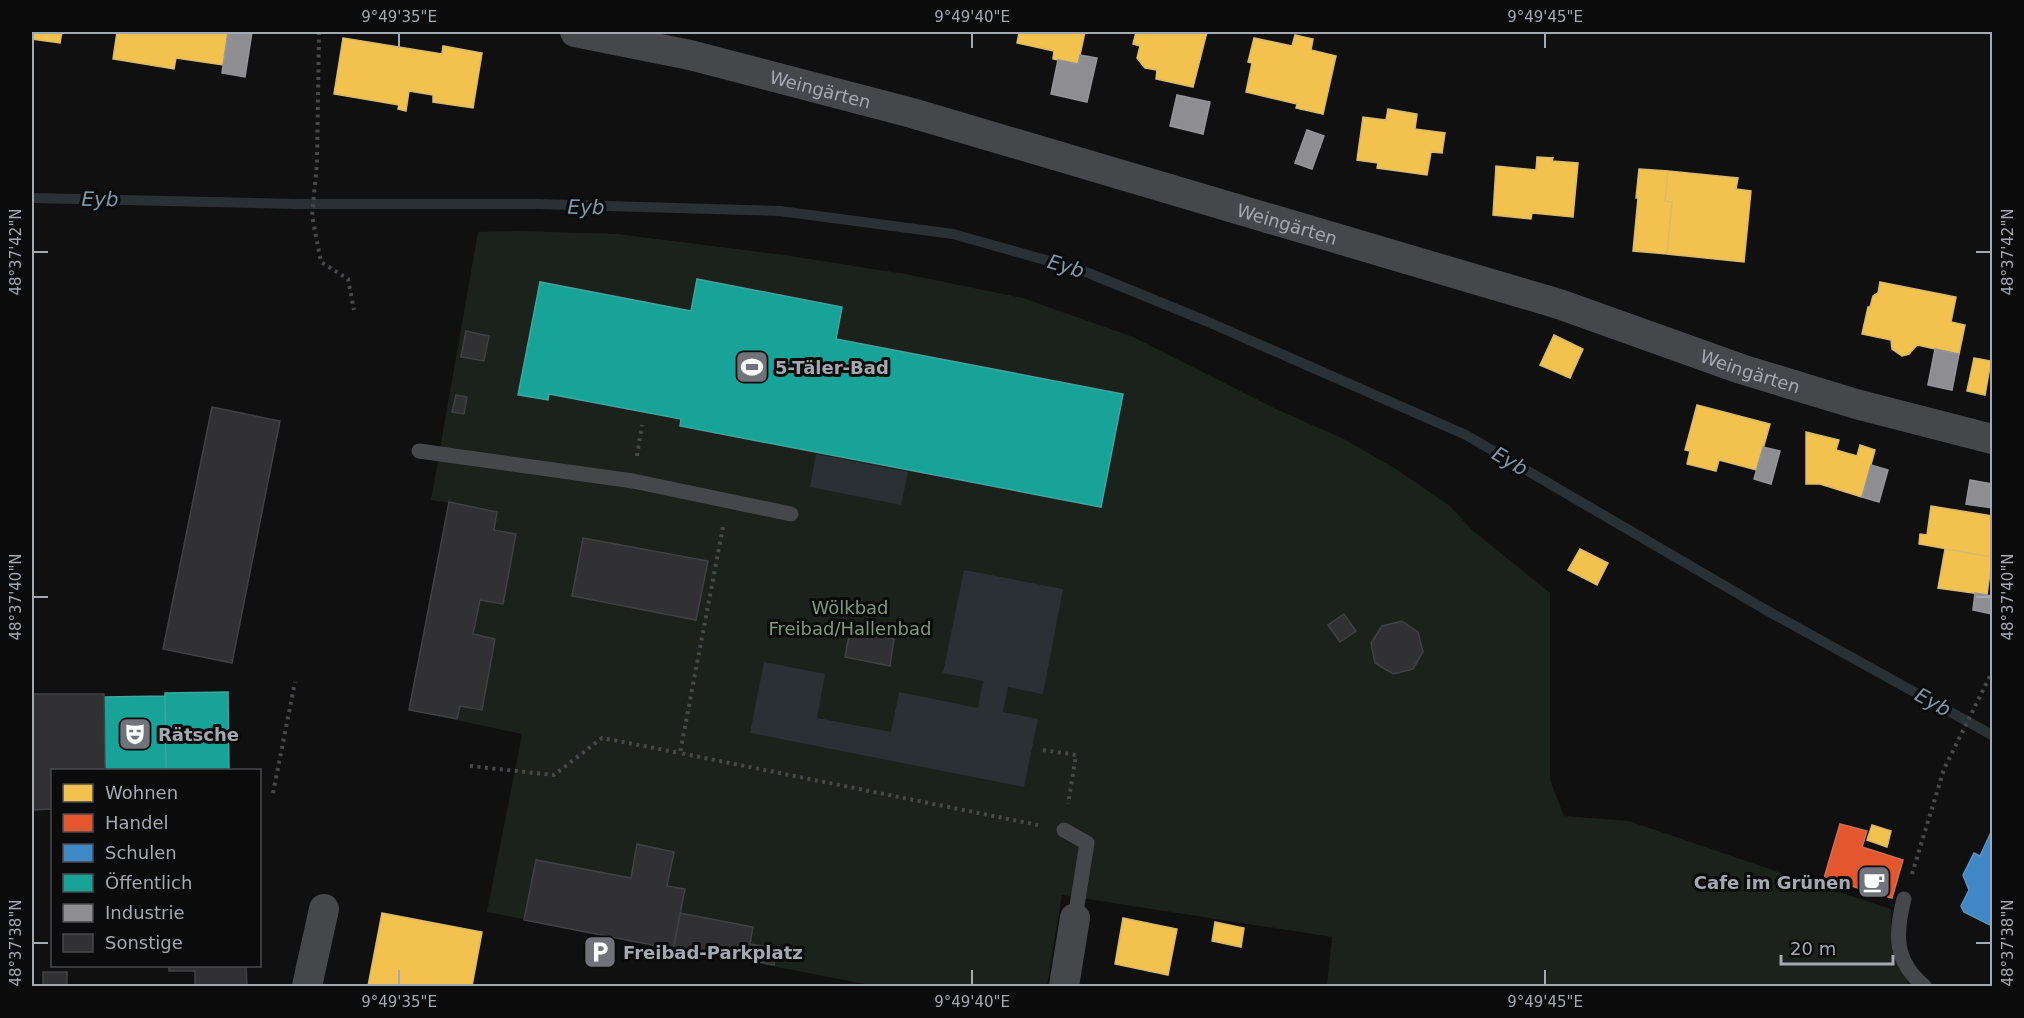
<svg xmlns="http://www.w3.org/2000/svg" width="2024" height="1018" viewBox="0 0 2024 1018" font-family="'DejaVu Sans',sans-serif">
<rect width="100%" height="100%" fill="#101011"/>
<!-- green -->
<path fill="#1b211b" d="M518,231L617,234L784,255L905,274L1023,298L1133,337L1278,410L1344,439L1396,469L1450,506L1472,530L1550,593V780L1564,816L1629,821L1820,886L1891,909C1891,946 1891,954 1910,986H1327L1332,937L1062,895L1047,986H876L487,912L522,734L409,710L449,503L431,500L478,232Z"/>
<!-- water -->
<path fill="#293135" d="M816,454L908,472L901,505L810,487Z
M964,570L1063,589L1043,694L1008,687L1003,712L1038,719L1024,787L750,733L764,662L825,674L817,718L891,732L899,692L978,708L983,681L943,673Z"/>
<!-- homes -->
<path fill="#f2c14e" stroke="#daba6c" stroke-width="1.5" d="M32,32H62L60,43L32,39Z
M117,32H228L223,65L176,58L174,69L113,59Z
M1012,32H1085L1078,64L1053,59L1054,51L1017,43L1019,33Z
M1136,32H1207L1193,87L1156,79L1157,70L1145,68L1137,58L1140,46L1133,44Z
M1295,35L1313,39L1311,50L1336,56L1323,114L1296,108L1297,104L1246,92L1252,63L1248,62L1254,38L1292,46Z
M343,38L442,54L443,46L482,53L473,108L433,102V95L409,91L406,111L398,109L399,105L334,94Z
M1388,109L1417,114L1415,129L1445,133L1442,153L1431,152L1427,175L1377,168L1378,163L1357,160L1363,117L1386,120Z
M1537,157L1553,158L1552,161L1578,163L1573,217L1532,213L1531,219L1493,215L1496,166L1536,170Z
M1639,169L1668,171L1665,201L1672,202L1667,254L1633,251L1638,198H1636Z
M1668,171L1738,178L1736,189L1751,191L1744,262L1667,254L1672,202L1665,201Z
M1880,282L1956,297L1951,322L1965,325L1959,354L1917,345L1909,354L1902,356L1892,349L1891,340L1862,334L1868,307H1870L1873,296L1878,293Z
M1554,335L1583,349L1570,378L1540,365Z
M1974,358L1991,361L1985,395L1967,391Z
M1697,405L1770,424L1757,470L1719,460L1716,471L1687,464L1690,451L1685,450Z
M1806,432L1839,440L1836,450L1857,456L1860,445L1875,450L1862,497L1820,484H1806Z
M1931,506L1992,516V557L1919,544L1920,534L1927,535Z
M1580,549L1608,563L1597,585L1568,570Z
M1945,549L1992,557L1987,595L1938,588Z
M1872,825L1891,831L1887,847L1867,840Z
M382,913L482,932L472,986H368Z
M1123,918L1177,929L1168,975L1115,964Z
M1215,922L1244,928L1241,947L1212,941Z"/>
<!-- shops -->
<path fill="#e4572e" stroke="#d06f55" stroke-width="1.5" d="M1840,824L1867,831L1862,847L1903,860L1892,898L1824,878Z"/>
<!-- schools -->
<path fill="#3f88c5" stroke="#5d92bf" stroke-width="1.5" d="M1992,830V926L1964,912L1961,906L1969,890L1963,875L1974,853L1980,856Z"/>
<!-- public -->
<path fill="#17a398" stroke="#41a4a0" stroke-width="1.5" d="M697,279L842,307L836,339L1123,394L1101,507L680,426L681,419L549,394L548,400L518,395L540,282L691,311Z
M228,692L229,770H166L165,693Z
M165,696L166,770H105L104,697Z"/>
<!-- industry -->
<path fill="#8d8d92" stroke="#94959b" stroke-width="1.5" d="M228,32H252L245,77L222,73Z
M1080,55L1097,58L1087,102L1051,94L1058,60L1078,64Z
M1177,95L1210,102L1203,134L1170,126Z
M1307,130L1324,136L1312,169L1295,163Z
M1935,349L1959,354L1952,390L1928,385Z
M1763,447L1780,451L1771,484L1754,479Z
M1871,465L1888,470L1879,502L1862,497Z
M1970,480L1992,484V508L1966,504Z
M1975,593L1992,596V614L1973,610Z"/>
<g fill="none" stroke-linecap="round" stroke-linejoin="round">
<!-- stream -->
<path stroke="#293135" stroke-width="10" d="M32,198L295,204H537L780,211L953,234L1081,270L1206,321L1466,435L1766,610L1992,735"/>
</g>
<!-- building -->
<path fill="#313133" stroke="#404144" stroke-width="1.5" d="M466,331L489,336L484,361L461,357Z
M456,395L467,397L464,414L452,412Z
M212,407L280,421L232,663L163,649Z
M449,502L497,512L494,530L516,534L503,604L480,600L473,634L495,639L482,710L460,706L457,719L409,710Z
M583,538L708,561L696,620L572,596Z
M1344,614L1356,631L1340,642L1328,625Z
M1402,621L1418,632L1423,652L1413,669L1393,674L1375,663L1371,643L1382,626Z
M850,630L894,639L890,666L845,657Z
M32,694H104L105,770H52V809L33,810Z
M637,844L674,852L667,886L685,889L673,949L524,920L536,860L631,878Z
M680,913L753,927L750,944L778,949L774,965L674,946Z
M169,966H246L247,986H195V971H169Z
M43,972H67V986H43Z"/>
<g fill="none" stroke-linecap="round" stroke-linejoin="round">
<!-- path -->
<path stroke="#47484b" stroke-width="4" stroke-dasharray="3 4.5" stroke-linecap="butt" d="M319,32L317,163L312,216L321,262L348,279L354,310
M637,456L642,425
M723,527L680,753L1038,825
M1043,750L1076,755L1068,804
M470,766L554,775L602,738L680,753
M273,793L295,682
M1912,874L1944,769L1992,672"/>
<!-- lane -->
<path stroke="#45474a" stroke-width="15" d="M419,451L633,481L791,514
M1064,830L1087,843L1075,918
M1904,899C1895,934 1894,961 1924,986"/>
<!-- street -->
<g stroke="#45474a" stroke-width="30">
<path id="s1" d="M575,32L690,55L912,113L1559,304L1741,369L1856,404L1992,439"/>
<path d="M307,986L324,909"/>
<path d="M1064,986L1075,918"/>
</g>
</g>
<!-- ticks -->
<path fill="none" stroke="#a3a8b1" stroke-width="2" d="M399,33V48M972,33V48M1545,33V48M33,252H48M1976,252H1991M33,597H48M1976,597H1991M33,943H48M1976,943H1991M399,970V985M972,970V985M1545,970V985"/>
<!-- icons -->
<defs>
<g id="stadium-square" transform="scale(1.725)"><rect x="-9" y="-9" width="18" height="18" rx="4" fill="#707379" stroke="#0b0b0c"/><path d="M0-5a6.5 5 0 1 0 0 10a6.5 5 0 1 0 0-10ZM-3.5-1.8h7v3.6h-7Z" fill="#fff"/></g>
<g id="theatre-square" transform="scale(1.725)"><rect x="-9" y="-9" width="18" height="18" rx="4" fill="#707379" stroke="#0b0b0c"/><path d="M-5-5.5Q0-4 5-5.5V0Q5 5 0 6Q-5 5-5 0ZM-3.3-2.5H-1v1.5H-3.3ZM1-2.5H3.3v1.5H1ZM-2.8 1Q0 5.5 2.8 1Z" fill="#fff"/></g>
<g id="cafe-square" transform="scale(1.725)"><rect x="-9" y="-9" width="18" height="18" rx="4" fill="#707379" stroke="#0b0b0c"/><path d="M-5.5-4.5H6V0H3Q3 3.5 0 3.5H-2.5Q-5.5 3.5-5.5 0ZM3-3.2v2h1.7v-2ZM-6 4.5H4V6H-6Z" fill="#fff"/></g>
<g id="parking-square" transform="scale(1.725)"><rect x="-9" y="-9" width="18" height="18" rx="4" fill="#707379" stroke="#0b0b0c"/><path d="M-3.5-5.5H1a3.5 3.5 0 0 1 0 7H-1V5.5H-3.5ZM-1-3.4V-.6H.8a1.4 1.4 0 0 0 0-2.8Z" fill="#fff"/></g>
</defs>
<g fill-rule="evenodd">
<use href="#stadium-square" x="752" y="367"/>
<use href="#theatre-square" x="135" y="734"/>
<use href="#cafe-square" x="1874" y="882"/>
<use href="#parking-square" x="600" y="952"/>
</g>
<g text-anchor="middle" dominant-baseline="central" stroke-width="6" stroke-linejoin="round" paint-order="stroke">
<!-- street labels -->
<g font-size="18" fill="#a3a8b1" stroke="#0b0b0c">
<text stroke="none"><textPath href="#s1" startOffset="252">Weingärten</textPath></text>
<text stroke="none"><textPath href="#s1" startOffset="738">Weingärten</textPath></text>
<text stroke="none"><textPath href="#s1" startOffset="1224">Weingärten</textPath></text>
</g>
<!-- poi labels -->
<g font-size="18" font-weight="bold" fill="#a3a8b1" stroke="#0b0b0c" text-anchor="start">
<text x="775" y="367">5-Täler-Bad</text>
<text x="158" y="734">Rätsche</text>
<text x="1851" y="882" text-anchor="end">Cafe im Grünen</text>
<text x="623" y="952">Freibad-Parkplatz</text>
</g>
<!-- park labels -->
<g font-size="18" fill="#7c9b7b" stroke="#0b0b0c">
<text x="850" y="607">Wölkbad<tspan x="850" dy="21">Freibad/Hallenbad</tspan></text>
</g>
<!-- water labels -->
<g font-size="20" font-style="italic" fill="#7c98aa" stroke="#0b0b0c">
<text transform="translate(100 199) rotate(1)">Eyb</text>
<text transform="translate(586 207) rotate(1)">Eyb</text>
<text transform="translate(1066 266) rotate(17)">Eyb</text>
<text transform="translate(1510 461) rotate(30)">Eyb</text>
<text transform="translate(1933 702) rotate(29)">Eyb</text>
</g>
</g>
<!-- border -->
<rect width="2024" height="1018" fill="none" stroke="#0b0b0c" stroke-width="66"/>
<!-- legend -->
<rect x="51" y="769" width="210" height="198" fill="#0b0b0c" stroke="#484a4e" stroke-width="1.5"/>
<rect x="63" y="784" width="30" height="18" fill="#f2c14e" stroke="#484a4e" stroke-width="1.5"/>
<text x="105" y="799" font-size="18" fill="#a3a8b1">Wohnen</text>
<rect x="63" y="814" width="30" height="18" fill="#e4572e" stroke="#484a4e" stroke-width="1.5"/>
<text x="105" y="829" font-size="18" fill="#a3a8b1">Handel</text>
<rect x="63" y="844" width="30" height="18" fill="#3f88c5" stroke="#484a4e" stroke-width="1.5"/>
<text x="105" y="859" font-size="18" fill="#a3a8b1">Schulen</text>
<rect x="63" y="874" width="30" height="18" fill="#17a398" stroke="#484a4e" stroke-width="1.5"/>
<text x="105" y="889" font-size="18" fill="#a3a8b1">Öffentlich</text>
<rect x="63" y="904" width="30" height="18" fill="#8d8d92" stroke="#484a4e" stroke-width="1.5"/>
<text x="105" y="919" font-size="18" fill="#a3a8b1">Industrie</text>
<rect x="63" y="934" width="30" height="18" fill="#313133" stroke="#484a4e" stroke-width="1.5"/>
<text x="105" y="949" font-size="18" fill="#a3a8b1">Sonstige</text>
<!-- scale -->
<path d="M1781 955v9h112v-9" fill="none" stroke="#a3a8b1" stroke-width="3"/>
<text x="1790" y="955" font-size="18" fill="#a3a8b1" stroke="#0b0b0c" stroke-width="4.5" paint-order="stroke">20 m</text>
<rect x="33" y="33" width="1958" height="952" fill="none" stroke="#a3a8b1" stroke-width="2"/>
<g font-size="15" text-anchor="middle" fill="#a3a8b1">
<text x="399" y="22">9°49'35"E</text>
<text x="972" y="22">9°49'40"E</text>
<text x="1545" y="22">9°49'45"E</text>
<text transform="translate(16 252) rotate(-90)" y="5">48°37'42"N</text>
<text transform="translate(2008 252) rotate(-90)" y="5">48°37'42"N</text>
<text transform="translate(16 597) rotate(-90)" y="5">48°37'40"N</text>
<text transform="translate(2008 597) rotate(-90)" y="5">48°37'40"N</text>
<text transform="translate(16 943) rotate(-90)" y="5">48°37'38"N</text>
<text transform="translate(2008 943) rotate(-90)" y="5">48°37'38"N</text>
<text x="399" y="1007">9°49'35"E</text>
<text x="972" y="1007">9°49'40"E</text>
<text x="1545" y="1007">9°49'45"E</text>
</g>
</svg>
